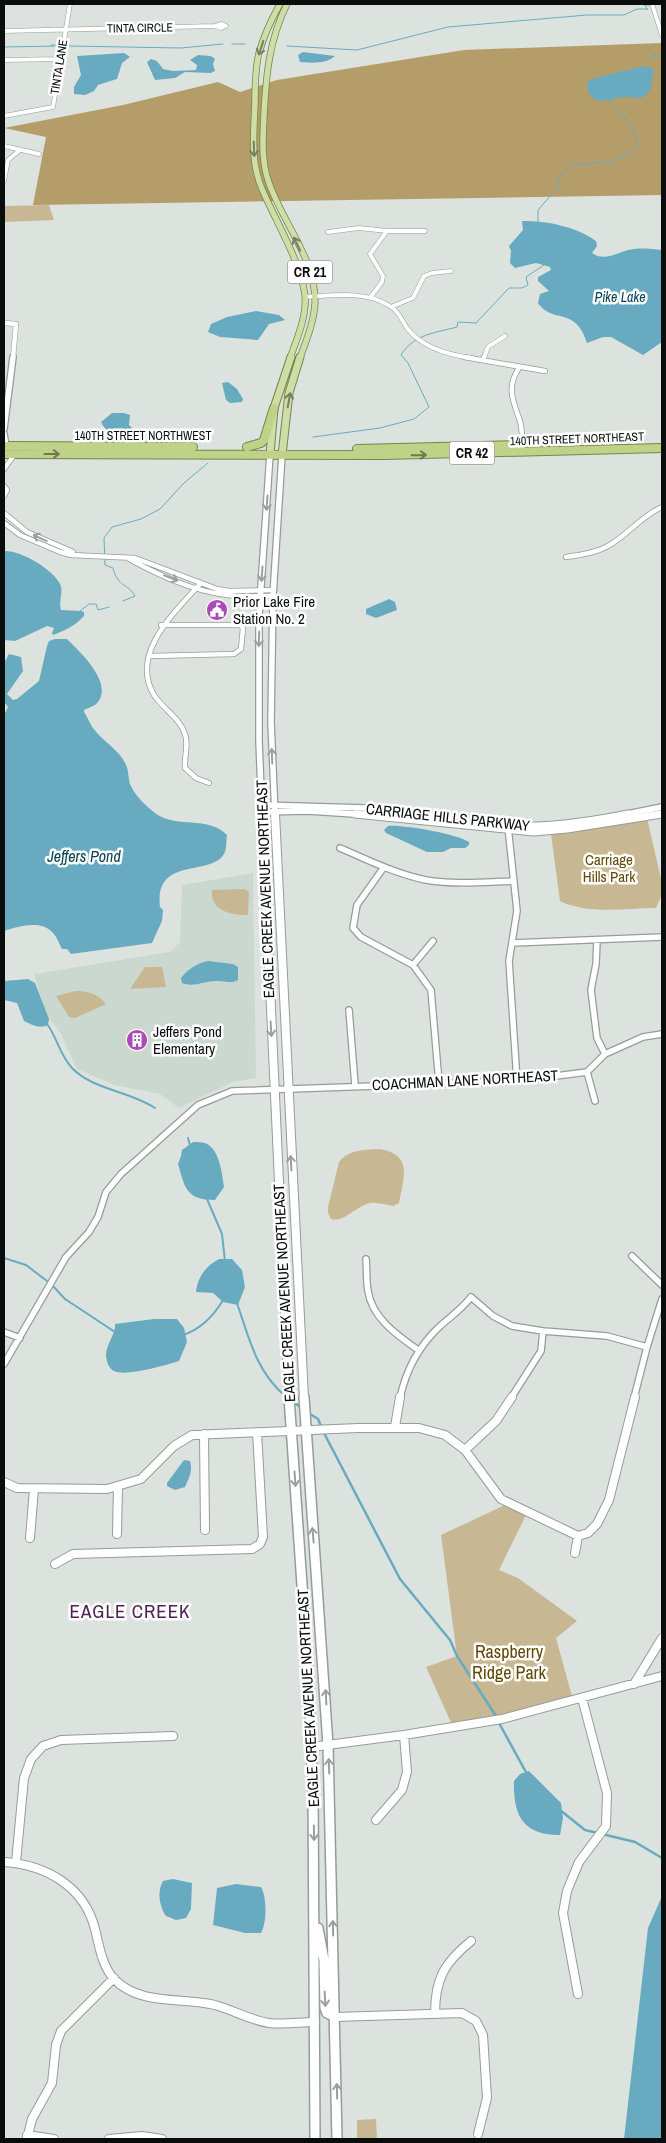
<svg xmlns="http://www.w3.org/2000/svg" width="666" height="2143" viewBox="0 0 666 2143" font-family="'Archivo Narrow',sans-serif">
<rect width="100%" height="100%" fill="#dce3de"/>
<!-- built -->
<path fill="#cbd8cf" d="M253,873L256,1078L233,1082L179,1108L160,1094L114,1085L77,1069L60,1032L46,1015L34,974L170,952L180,942L182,885Z"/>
<!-- green -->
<path fill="#c7b792" d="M49,205L54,220L4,222V206Z
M647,818L662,883V894L656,908C626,908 588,915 560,901L551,834L600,828Z
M245,889L249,892L248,915C231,915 210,911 212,890Z
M145,967H162L166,987L130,989Z
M75,991C88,991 97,993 106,1004L75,1018L69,1017L56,996Z
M379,1149C413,1154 404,1177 399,1203L393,1206C386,1205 378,1202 370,1203C356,1206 344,1223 331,1219L328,1213V1207L339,1162C349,1149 364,1150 379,1149Z
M505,1505L526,1515L499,1570L518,1578L577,1621L556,1638L573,1700L453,1727L426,1667L457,1656L441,1535Z
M376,2119L377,2139H357V2120Z"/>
<!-- forest -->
<path fill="#b49d68" d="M662,43V195L33,205L46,137L4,128L123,105L218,82L240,92L277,80L464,50Z"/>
<!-- water -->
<path fill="#68abc1" d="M303,52L335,56C327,64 311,63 300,62L298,55Z
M124,53L130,57L122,63L117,79L98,85L94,91L85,95L74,94V87L81,75L77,56Z
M198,55L211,56L215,59L213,64L215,71L211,73L185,72L175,78L155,80L147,62L151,59L157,61L163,69L173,71L196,70L197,65L190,60Z
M644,66L652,68L654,72L651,81L652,86C643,106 633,94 618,98C601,102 588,104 587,82L595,78Z
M522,221C547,221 575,226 596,241L597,246L592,253C606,263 620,250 634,249C643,248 653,249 662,250V342L643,355L611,337H603L587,343C576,306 552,324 538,303L540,294L549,291L538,281V277L551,270L550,267L536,263L515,268L510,263L511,251L509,246L523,230Z
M256,311L279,315L285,320L269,324L258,340L220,337L208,332L211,324L227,317Z
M228,382L237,389L243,399L242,402L230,403L226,400L222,383Z
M112,413H124L130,415L129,425L137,433C123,436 107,436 101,422Z
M4,551C20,550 53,569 60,584C64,593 58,601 61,610L81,611L84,612V616C74,627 65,630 53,635L52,633L54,628L47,626L15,641L4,640Z
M389,599L395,602L397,610L376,618L366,614V609Z
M55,639H67C80,652 113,682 98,702C95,706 88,708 84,710V712C88,717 89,723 93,728C102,741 120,750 126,765C129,771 128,778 130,784C135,796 145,805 155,813C176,829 208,815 227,835C226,840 227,849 224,854C210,877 154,856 160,907L163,910L162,921L152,943L71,954L67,949H62C59,943 56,935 51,931C39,920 17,927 4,931V715L8,707L4,702V663L9,654L21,657L23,671L7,694L13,700L17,699L39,681L47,646L49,641Z
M388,826C401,824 458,834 469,842V845L465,848H451L443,852H427L386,833L384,830Z
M208,961L233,964L238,967V980C231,984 226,981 218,981C207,980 193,988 182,983L181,978C188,969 197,963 208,961Z
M28,979L35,983L49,1019L48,1025C40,1029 32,1025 24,1021L17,1003L4,1000V981Z
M193,1142C196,1142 202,1142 205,1143C220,1149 222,1174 224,1187L215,1200C186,1200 185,1188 178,1164L181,1156L182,1150Z
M219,1259H232L242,1270L245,1287L238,1305L223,1302L213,1293L196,1292C198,1276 206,1266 219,1259Z
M154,1319H177L184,1328L187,1342L179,1361C166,1365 126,1377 114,1371C108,1368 106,1360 106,1354C107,1343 116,1334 115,1324Z
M184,1460L190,1461C193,1471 189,1478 185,1487L175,1490L167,1486V1483Z
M529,1771L561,1803L563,1818L560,1835C523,1835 513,1816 514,1781L520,1774Z
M173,1879L192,1883L191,1909L186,1918L176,1920L166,1916C159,1906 157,1891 163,1881Z
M236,1884L261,1887C267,1897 267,1923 261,1933H245L213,1925L217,1888Z
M662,1896V2139H624L648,1928Z"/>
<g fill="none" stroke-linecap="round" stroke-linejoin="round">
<!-- stream-far2 -->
<path stroke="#68abc1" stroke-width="1" d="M232,44H245
M51,45H59
M68,46L181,48L223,44
M287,46L357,50L448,27L587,15H624L637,9H648L644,5H650
M4,47L58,46
M647,61L650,56L662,54
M538,224V210L558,187L559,178L571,165C595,163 618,164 638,147C636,127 621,112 607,99
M313,437L380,428L414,419L429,407L408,363L401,355C414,334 435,333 457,327L458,322L476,323L509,288H522L528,285L526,277L547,263
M123,601L135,596C128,583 118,588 113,568L105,565L104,538L112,527L141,519L160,509L184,483L208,463
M80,611L89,604H96L98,610L109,607"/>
<!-- stream-far1 -->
<path stroke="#68abc1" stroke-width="2" d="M47,1024C57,1037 60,1056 72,1068C93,1090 130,1091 155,1108
M188,1138L190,1145
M207,1199L222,1234L225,1261
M4,1258L26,1265L51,1284L65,1299L115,1332
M237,1303C249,1338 256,1371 285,1396
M183,1335C201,1329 213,1317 223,1300"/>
<!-- stream -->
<path stroke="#68abc1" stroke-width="2.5" d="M293,1402L302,1408
M310,1414L318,1419L321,1426
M324,1433L400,1579L450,1640L457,1656L496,1716
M499,1723L527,1774
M560,1810L585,1830L598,1833
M602,1834L635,1842L662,1858"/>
<!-- minor-far3 casing -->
<g stroke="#969c98" stroke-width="5">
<path id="minor-far3" d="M652,4L662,35
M222,24L226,26L221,28L215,26Z
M4,31L215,26
M4,60L60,59
M53,107L70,4
M4,116L53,107
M4,146L39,154
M4,181L8,160L20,150
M328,232L359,228L387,231
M305,297C332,296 363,290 388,305C398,310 401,319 407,328C422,348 449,355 472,358
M370,298L382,282L383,276L370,254L387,231H425
M393,306L413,298L424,276L432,273L451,271
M484,358L488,347L505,336"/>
</g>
<!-- minor-far2 casing -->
<g stroke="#969c98" stroke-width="6">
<path id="minor-far2" d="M464,357L545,371
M483,360L484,357
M519,368C506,387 513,401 520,421C522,429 522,437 523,445
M4,469L15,454
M4,486L7,490L4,496
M4,513L27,532L73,552
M4,523L20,535L60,552L71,555L135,558L217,589L229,591L274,590
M566,557C580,555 595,553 608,546C628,535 641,516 662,507
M129,559C159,575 192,591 227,595C242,597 258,596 273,596
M201,583C176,611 129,653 154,695C163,709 180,718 185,734C189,745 184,756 185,768L196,778L209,783
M150,656L234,654L241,649L243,628L240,625H161"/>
</g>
<!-- minor-far1 casing -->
<g stroke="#969c98" stroke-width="8">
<path id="minor-far1" d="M508,827L517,911L509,961L517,1081
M340,848C368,860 396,874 426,880C455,885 485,882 514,881
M384,867L357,905L353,928L361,937L413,965L431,990L439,1083
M597,940L596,964L591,990L597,1038L605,1054
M512,943L662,937
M413,965L433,941
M349,1010L355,1085
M587,1072L595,1101
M632,1256L662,1285
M366,1259C367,1270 366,1280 368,1291C372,1318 397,1335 418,1350
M4,1332L20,1338
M4,1364L66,1257L89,1232L98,1217L106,1192L121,1174L198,1105L232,1091L517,1081L587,1072L605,1054L643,1037L662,1034
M400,1398C406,1370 418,1347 439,1327C450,1317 462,1309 471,1297L493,1316L512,1326L543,1331L607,1336L647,1347
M511,1398L541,1351L543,1331
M634,1398L647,1347L662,1299"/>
</g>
<!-- minor casing -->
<g stroke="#969c98" stroke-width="10">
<path id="minor" d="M395,1427L400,1397
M204,1434L205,1530
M465,1450L496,1421L512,1397
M4,1482L17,1488L107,1489L141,1479L174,1446L192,1435L358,1428H419L445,1435L465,1450L501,1499L578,1536
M117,1534L118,1486
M30,1538L34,1489
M575,1553L578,1536L588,1533L597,1524L609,1500L635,1397
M55,1564L73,1554L252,1549L260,1544L263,1537L257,1432
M634,1684L662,1638
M312,1747L404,1735L502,1719L662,1676
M376,1820L402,1790L407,1772L404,1735
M4,1862C46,1865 84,1886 95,1929C99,1945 102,1966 114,1979C140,2006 182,1997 215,2005C233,2010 250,2020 269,2023C284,2025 300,2022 315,2022
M16,1862L24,1778L31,1759L43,1746L61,1740L173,1736
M578,1994L563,1913L567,1891L579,1862L606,1826L607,1793L582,1698
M435,2014C435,1979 444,1963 471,1941
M335,2017L462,2013L476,2021L483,2035L487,2098L478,2134
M27,2135L54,2139
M27,2139L32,2119L52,2083L56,2045L61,2031L114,1978
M109,2139L142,2136L162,2139"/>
</g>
<!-- tertiary-far2 casing -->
<g stroke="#969c98" stroke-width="5.5">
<path id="tertiary-far2" d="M4,323L16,324L13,358"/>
</g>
<!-- tertiary-far1 casing -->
<g stroke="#969c98" stroke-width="8">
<path id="tertiary-far1" d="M4,429L13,357
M4,434L6,446L4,447
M261,805L365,808L424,815
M262,812L309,811L369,815
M622,815L662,807
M653,815L662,814"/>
</g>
<!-- tertiary casing -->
<g stroke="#969c98" stroke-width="9">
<path id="tertiary" d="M355,814L534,832L567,829L662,814
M414,814C454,819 496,827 537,826C568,825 598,820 628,814"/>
</g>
<!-- secondary-far2 casing -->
<g stroke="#969c98" stroke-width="8">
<path id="secondary-far2" d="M262,815L259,741V616L270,454
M275,815L271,722L273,596L282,455"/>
</g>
<!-- secondary-far1 casing -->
<g stroke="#969c98" stroke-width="10">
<path id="secondary-far1" d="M262,814L289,1398
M275,814L304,1398"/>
</g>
<!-- secondary casing -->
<g stroke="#969c98" stroke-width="12">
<path id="secondary" d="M289,1397L309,1686L313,1790L315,2139
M304,1397L328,1745L337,2139
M318,1928L324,1960L325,2008L327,2013L335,2017"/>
</g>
<!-- primary-far1 casing -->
<g stroke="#76854a" stroke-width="7">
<path id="primary-far1" d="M280,4C271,20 264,35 259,53C255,69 255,86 255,102C254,132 250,161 262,189C276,222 300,260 305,295C307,316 297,339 290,358
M287,4C269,40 266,76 264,115C263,137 261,158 268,180C281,221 316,258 315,303C314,322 306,341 300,358"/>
</g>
<!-- primary casing -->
<g stroke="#76854a" stroke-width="9">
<path id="primary" d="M270,454L274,408L291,357
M282,455L289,393L300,357"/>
</g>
<!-- trunk casing -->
<g stroke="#76854a" stroke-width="10">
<path id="trunk" d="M4,446L193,447
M247,447L261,443L264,440L274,408
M357,449L520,445
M4,454L384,455L662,448"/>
</g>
<!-- minor-far3 -->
<use href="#minor-far3" stroke="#fff" stroke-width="4"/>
<!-- minor-far2 -->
<use href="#minor-far2" stroke="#fff" stroke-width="4.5"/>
<!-- minor-far1 -->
<use href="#minor-far1" stroke="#fff" stroke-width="5.5"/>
<!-- minor -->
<use href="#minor" stroke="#fff" stroke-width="8"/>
<!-- tertiary-far2 -->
<use href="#tertiary-far2" stroke="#fff" stroke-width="4.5"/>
<!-- tertiary-far1 -->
<use href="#tertiary-far1" stroke="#fff" stroke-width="5.5"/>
<!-- tertiary -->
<use href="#tertiary" stroke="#fff" stroke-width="7"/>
<!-- secondary-far2 -->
<use href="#secondary-far2" stroke="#fff" stroke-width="5.5"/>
<!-- secondary-far1 -->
<use href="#secondary-far1" stroke="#fff" stroke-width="8"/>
<!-- secondary -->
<use href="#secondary" stroke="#fff" stroke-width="9"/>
<!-- primary-far1 -->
<use href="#primary-far1" stroke="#cfdda6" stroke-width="5.5"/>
<!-- primary -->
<use href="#primary" stroke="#cfdda6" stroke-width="7"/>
<!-- trunk -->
<use href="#trunk" stroke="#bfd288" stroke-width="8"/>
</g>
<!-- one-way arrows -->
<defs><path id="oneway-shaft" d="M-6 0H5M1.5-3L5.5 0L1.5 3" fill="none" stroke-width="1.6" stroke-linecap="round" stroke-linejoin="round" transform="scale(1.25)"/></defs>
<g stroke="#777f61">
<use href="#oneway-shaft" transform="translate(261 48) rotate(108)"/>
<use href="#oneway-shaft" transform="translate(254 149) rotate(88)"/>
<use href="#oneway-shaft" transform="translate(297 244) rotate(-115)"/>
<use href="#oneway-shaft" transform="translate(289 400) rotate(-80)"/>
</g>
<g stroke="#6e7950">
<use href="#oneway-shaft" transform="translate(52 454)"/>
<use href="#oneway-shaft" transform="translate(419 455) rotate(-1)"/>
</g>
<g stroke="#9d9e9e">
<use href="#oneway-shaft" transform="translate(267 503) rotate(94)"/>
<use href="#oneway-shaft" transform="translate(40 538) rotate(-155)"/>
<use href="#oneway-shaft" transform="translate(262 574) rotate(94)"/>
<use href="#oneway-shaft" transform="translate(171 578) rotate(21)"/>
<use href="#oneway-shaft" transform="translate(259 639) rotate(92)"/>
<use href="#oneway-shaft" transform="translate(272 756) rotate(-92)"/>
<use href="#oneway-shaft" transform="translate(271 1029) rotate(87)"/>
<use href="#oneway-shaft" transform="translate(291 1163) rotate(-93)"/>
<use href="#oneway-shaft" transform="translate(295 1479) rotate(86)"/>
<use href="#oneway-shaft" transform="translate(313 1535) rotate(-95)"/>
<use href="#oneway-shaft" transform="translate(326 1697) rotate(-93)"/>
<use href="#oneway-shaft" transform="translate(329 1766) rotate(-92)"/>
<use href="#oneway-shaft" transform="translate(314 1833) rotate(89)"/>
<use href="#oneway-shaft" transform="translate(333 1928) rotate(-91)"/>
<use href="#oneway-shaft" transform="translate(325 1999) rotate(87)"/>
<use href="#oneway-shaft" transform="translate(337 2091) rotate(-91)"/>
</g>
<!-- icons -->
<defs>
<g id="civic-disc" transform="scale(1.125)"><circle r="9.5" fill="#a84cb6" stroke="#fff"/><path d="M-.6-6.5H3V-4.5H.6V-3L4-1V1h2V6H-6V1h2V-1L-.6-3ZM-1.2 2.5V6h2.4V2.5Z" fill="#fff"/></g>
<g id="building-disc" transform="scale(1.125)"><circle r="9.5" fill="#a84cb6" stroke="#fff"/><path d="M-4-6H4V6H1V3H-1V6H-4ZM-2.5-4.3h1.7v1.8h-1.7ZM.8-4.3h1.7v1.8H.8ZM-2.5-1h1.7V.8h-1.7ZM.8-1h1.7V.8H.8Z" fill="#fff"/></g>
</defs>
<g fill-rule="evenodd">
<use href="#civic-disc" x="217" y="610"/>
<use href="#building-disc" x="137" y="1040"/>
</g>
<g text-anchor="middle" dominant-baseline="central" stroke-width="5" stroke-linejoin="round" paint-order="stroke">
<!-- far-street labels -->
<g font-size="12" fill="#0b0d0c" stroke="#fff">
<text transform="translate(140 28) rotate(-1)">TINTA CIRCLE</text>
<text transform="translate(59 67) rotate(-81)">TINTA LANE</text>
<text x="143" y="436">140TH STREET NORTHWEST</text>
<text transform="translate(577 439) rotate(-2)">140TH STREET NORTHEAST</text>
</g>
<!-- shield labels -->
<g fill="#fff" stroke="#545655" stroke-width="1">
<rect x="287.5" y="260.5" width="45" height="23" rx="4"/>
<rect x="449.5" y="441.5" width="45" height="23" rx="4"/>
</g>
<g font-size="14" font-weight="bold" fill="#0b0d0c">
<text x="310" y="272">CR 21</text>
<text x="472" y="453">CR 42</text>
</g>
<!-- far-water labels -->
<g font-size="14" font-style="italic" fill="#054354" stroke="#fff">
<text x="620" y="297">Pike Lake</text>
</g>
<!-- poi labels -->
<g font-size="15" fill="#0b0d0c" stroke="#fff" text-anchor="start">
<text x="233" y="601">Prior Lake Fire<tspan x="233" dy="17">Station No. 2</tspan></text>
<text x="153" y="1031">Jeffers Pond<tspan x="153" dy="17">Elementary</tspan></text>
</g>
<!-- street labels -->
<g font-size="15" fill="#0b0d0c" stroke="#fff">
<text transform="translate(448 817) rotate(6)">CARRIAGE HILLS PARKWAY</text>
<text transform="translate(265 889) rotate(-92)">EAGLE CREEK AVENUE NORTHEAST</text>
<text transform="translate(465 1080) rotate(-3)">COACHMAN LANE NORTHEAST</text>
<text transform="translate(284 1293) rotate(-93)">EAGLE CREEK AVENUE NORTHEAST</text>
<text transform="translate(308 1698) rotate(-93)">EAGLE CREEK AVENUE NORTHEAST</text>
</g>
<!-- park labels -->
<g font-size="15" fill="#614903" stroke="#fff">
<text x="609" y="859">Carriage<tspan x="609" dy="17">Hills Park</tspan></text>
</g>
<!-- water labels -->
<g font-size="16" font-style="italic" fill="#054354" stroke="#fff">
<text x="84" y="856">Jeffers Pond</text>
</g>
<!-- near-park labels -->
<g font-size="18" fill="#614903" stroke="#fff">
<text x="509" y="1651">Raspberry<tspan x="509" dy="21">Ridge Park</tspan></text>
</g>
<!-- near-neighbourhood labels -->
<g font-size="19" letter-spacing="1" fill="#4c2053" stroke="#fff">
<text x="130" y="1611">EAGLE CREEK</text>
</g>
</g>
<!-- border -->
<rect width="666" height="2143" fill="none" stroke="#0b0d0c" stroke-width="10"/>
</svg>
